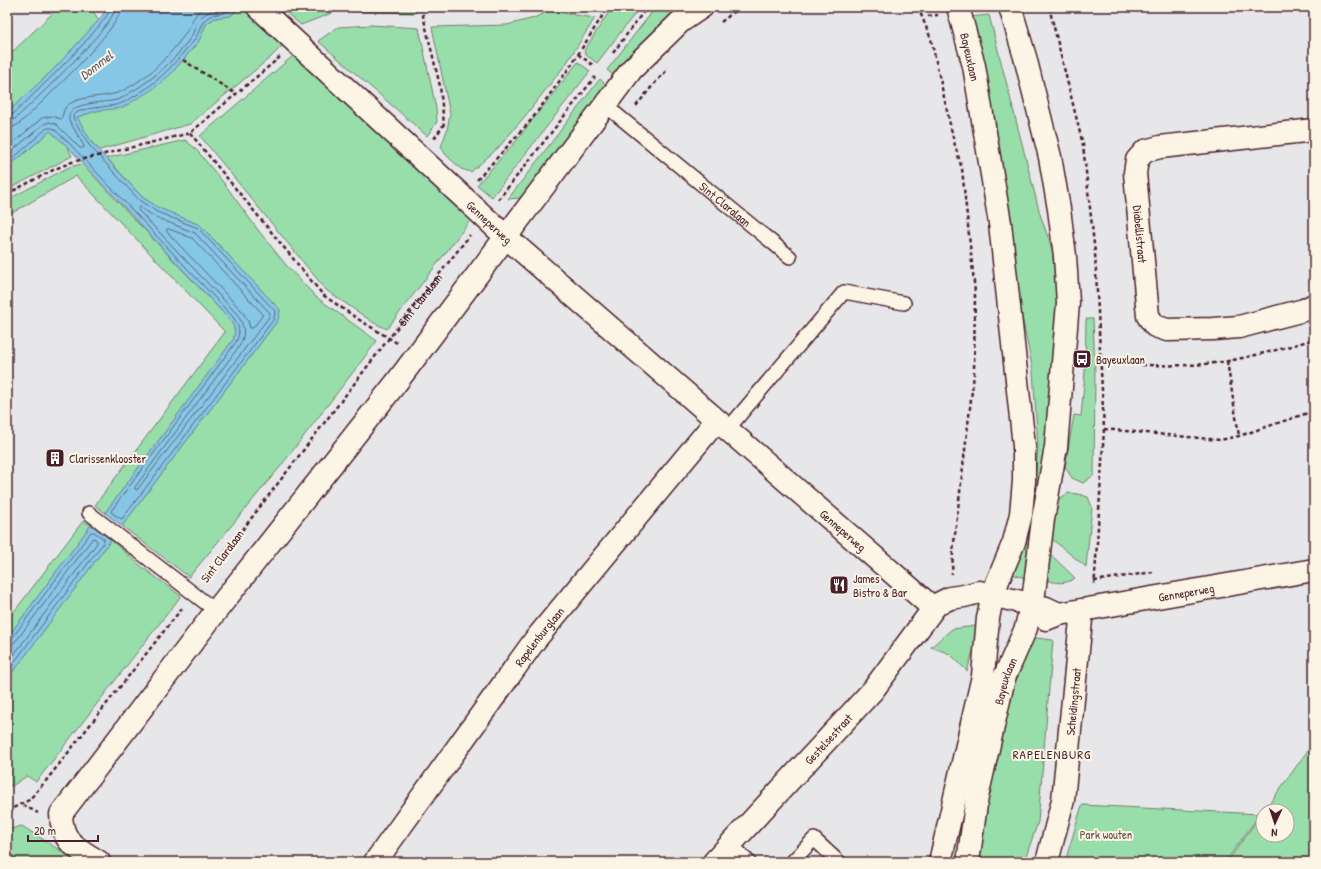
<svg xmlns="http://www.w3.org/2000/svg" width="1321" height="869" viewBox="0 0 1321 869" font-family="'Patrick Hand',sans-serif">
<rect width="100%" height="100%" fill="#e7e7ea"/>
<filter id="ink" filterUnits="userSpaceOnUse"><feTurbulence type="fractalNoise" baseFrequency=".025" numOctaves="2"/><feDisplacementMap in="SourceGraphic" scale="8" xChannelSelector="R" yChannelSelector="G"/><feConvolveMatrix kernelMatrix="1 2 1 2 8 2 1 2 1" color-interpolation-filters="sRGB"/></filter>
<g filter="url(#ink)">
<!-- green -->
<path fill="#98deab" stroke="#717e6b" d="M59,7H90L99,20L53,70L7,113V57Z
M234,7H240L262,23L283,45L271,57L190,124L100,150L92,143L77,117L96,111L170,75L199,41L206,24L215,18L230,16L235,12Z
M279,7H415L416,13L337,11L301,25Z
M612,7H640L597,63L586,55L584,51Z
M656,7H685L614,76L607,70Z
M549,11L595,18L566,64L525,116L499,147L471,172L461,169L446,155L441,147L447,130L450,114L432,27L507,25L534,18Z
M989,15L1040,214L1052,249L1058,303L1056,362L1029,579L1011,574L1031,516L1035,481L1038,446L1033,371L1022,317L983,75L970,17Z
M371,25L419,28L436,108L437,122L427,136L318,41L338,27Z
M294,55L473,217L387,329L374,323L326,290L200,136Z
M578,62L590,71L492,197L477,185L516,141Z
M600,79L608,87L520,198L508,199Z
M50,131L67,146L72,156L7,190V166L19,158Z
M185,140L195,148L223,182L258,230L286,265L316,297L377,341L280,467L189,577L122,526L278,320L280,310L200,225L159,208L142,197L107,158Z
M82,164L230,320C235,328 236,332 233,340L105,513L95,505L225,332L76,176L7,216V200L69,167Z
M1086,319H1093L1095,371L1094,475L1083,483L1072,478L1065,467L1074,415L1081,416L1085,372Z
M1068,493L1078,494L1088,497L1092,507L1086,567L1047,535L1058,500Z
M83,521L91,525L7,638V621Z
M111,540L142,567L181,596L36,782L27,776L12,786L7,785V678L16,668Z
M1045,549L1075,578C1065,585 1056,583 1045,580Z
M976,626L979,631L967,671L950,654L931,647L952,629Z
M1029,637L1053,640L1038,822L1024,862H976L983,809L1010,683Z
M1314,742V862H1227L1263,812V835H1287V811H1264Z
M1082,805L1260,814L1225,862H1065Z
M22,826L78,862H7V830Z"/>
<!-- water -->
<path fill="#86c7e7" stroke="#6e849c" d="M108,7H234L235,12L230,16L215,18L206,24L199,41L170,75L153,89L122,108L96,111L77,117L92,143L142,197L159,208L200,225L280,310L278,320L122,526L105,513L233,340C236,332 235,328 230,320L67,146L50,131L19,158L7,166V113L53,70L99,20Z
M91,525L111,540L16,668L7,678V638Z"/>
<g fill="none" stroke-linecap="round" stroke-linejoin="round">
<!-- shore -->
<path stroke="#626276" stroke-width="1" d="M7,117L12,115C28,100 109,23 111,7
M7,122L15,119C32,103 115,25 116,7
M7,128L13,127L19,124C38,106 121,28 122,7
M7,148L42,118L52,116L61,119C63,116 63,111 65,108C75,95 103,98 117,93C126,90 136,83 143,78C158,68 175,48 185,34C194,21 190,18 205,7
M7,155L44,124L49,122L56,124L80,148H83L84,146L69,120C66,100 108,104 120,99C124,97 129,93 133,91C156,77 176,59 191,37C195,31 195,23 200,18C210,9 215,11 225,7
M7,161L17,155L47,128H53L69,143L233,317C239,326 241,332 236,342L111,511L112,513L122,519L274,319L275,311L198,228L157,212L139,200L89,145L74,120L73,116C79,106 112,108 122,103C147,91 166,74 183,53C187,48 192,44 195,39C199,34 199,27 203,22C211,11 223,16 230,10V7
M140,207L155,217L195,233L270,313L269,317L137,490L135,489V487L240,345C246,333 244,325 237,314L139,211L138,209Z
M167,229H169L192,238L262,313V316L253,328H250L248,321L242,311L167,232Z
M7,640L12,638L91,532H94L104,539V542L7,672
M7,645L12,644L16,641L92,539L94,538L97,541V543L7,664"/>
<!-- lane casing -->
<g stroke="#4a1f2b" stroke-width="16">
<g id="lane">
<path id="s2" d="M605,105L790,257"/>
<path d="M727,430L844,292L904,303"/>
<path d="M89,513L216,611"/>
<path d="M730,845L749,862"/>
<path d="M792,862L814,839L839,862"/>
</g>
</g>
<!-- street casing -->
<g stroke="#4a1f2b" stroke-width="25">
<g id="street">
<path id="s3" d="M258,7L506,237L933,608"/>
<path id="s4" d="M1314,130L1160,147L1145,151L1137,160L1135,173L1148,316L1155,326L1167,330L1213,329L1239,327L1304,310L1314,305"/>
<path d="M99,862C76,847 62,844 61,814L216,611L396,383L632,69L680,22L702,7"/>
<path id="s5" d="M375,862L535,640L716,421"/>
<path id="s6" d="M1047,862L1063,800L1082,610"/>
</g>
</g>
<!-- secondary casing -->
<g stroke="#4a1f2b" stroke-width="25">
<g id="secondary">
<path id="s7" d="M1046,619L1059,614L1314,570"/>
<path id="s8" d="M714,862L873,690L936,605L950,598L964,596L979,592L1046,608L1059,614"/>
<path d="M940,862L983,676L988,618L990,608L997,583L1014,542L1021,514L1024,481V446L1000,223L974,66L958,7"/>
<path id="s9" d="M968,862L977,797L1004,678L1026,628L1034,593L1043,519L1056,447L1068,303L1065,256L1059,209L1050,157L1025,57L1010,7"/>
</g>
</g>
<!-- path -->
<g stroke="#4a1f2b" stroke-width="2.5" stroke-dasharray="4 3" stroke-linecap="butt">
<path d="M421,7L440,86L444,124L434,139"/>
<path d="M918,7L931,39L954,142L962,169L975,292L974,374L953,551L952,574"/>
<path d="M1049,7L1083,145L1095,253L1104,429L1095,576L1094,584"/>
<path d="M928,16L938,15"/>
<path d="M721,22L734,12L746,7"/>
<path d="M613,53L647,7"/>
<path d="M578,54L594,66"/>
<path d="M183,60L236,94"/>
<path d="M636,106L654,84L668,69"/>
<path d="M190,133L323,295L358,319L397,343"/>
<path d="M477,180L532,119L572,64L608,7"/>
<path d="M7,194L55,169L72,162L190,133L280,57"/>
<path d="M498,200L595,77"/>
<path d="M1227,361L1239,436"/>
<path d="M1100,363C1143,365 1186,368 1228,361C1258,355 1286,348 1314,339"/>
<path d="M1104,429L1220,440L1239,436L1314,411"/>
<path id="s1" d="M204,580L390,337L470,235"/>
<path d="M1094,581L1153,572"/>
<path d="M23,805L38,813"/>
<path d="M7,811L29,800L45,782L183,607"/>
</g>
<!-- lane -->
<use href="#lane" stroke="#fcf5e5" stroke-width="13"/>
<!-- street -->
<use href="#street" stroke="#fcf5e5" stroke-width="22"/>
<!-- secondary -->
<use href="#secondary" stroke="#fcf5e5" stroke-width="22"/>
</g>
</g>
<!-- icons -->
<defs>
<g id="bus-square" transform="scale(1)"><rect x="-9" y="-9" width="18" height="18" rx="4" fill="#4a1f2b" stroke="#fcf5e5"/><path d="M-5-6H5V4H4V6H2V4H-2V6H-4V4H-5ZM-3.5-4V0h7V-4ZM-3.5 1.2v1.5H-2V1.2ZM2 1.2v1.5H3.5V1.2Z" fill="#fff"/></g>
<g id="building-square" transform="scale(1)"><rect x="-9" y="-9" width="18" height="18" rx="4" fill="#4a1f2b" stroke="#fcf5e5"/><path d="M-4-6H4V6H1V3H-1V6H-4ZM-2.5-4.3h1.7v1.8h-1.7ZM.8-4.3h1.7v1.8H.8ZM-2.5-1h1.7V.8h-1.7ZM.8-1h1.7V.8H.8Z" fill="#fff"/></g>
<g id="restaurant-square" transform="scale(1)"><rect x="-9" y="-9" width="18" height="18" rx="4" fill="#4a1f2b" stroke="#fcf5e5"/><path d="M-5-6h1v4h1v-4h1v4h1v-4h1v5L-1.5 .5V6h-2V.5L-5-1ZM5-6V6H3V1.5H1.5Q1.5-4 5-6Z" fill="#fff"/></g>
</defs>
<g fill-rule="evenodd">
<use href="#bus-square" x="1082" y="359"/>
<use href="#building-square" x="55" y="458"/>
<use href="#restaurant-square" x="839" y="585"/>
</g>
<g text-anchor="middle" dominant-baseline="central" stroke-width="4" stroke-linejoin="round" paint-order="stroke">
<!-- street labels -->
<g font-size="12" fill="#4a1f2b" stroke="#fcf5e5">
<text transform="translate(970 57) rotate(77)">Bayeuxlaan</text>
<text stroke="none"><textPath href="#s2" startOffset="156">Sint Claralaan</textPath></text>
<text stroke="none"><textPath href="#s3" startOffset="316">Genneperweg</textPath></text>
<text stroke="none"><textPath href="#s4" startOffset="257">Diabellistraat</textPath></text>
<text stroke="none"><textPath href="#s1" startOffset="354">Sint Claralaan</textPath></text>
<text stroke="none"><textPath href="#s3" startOffset="785">Genneperweg</textPath></text>
<text transform="translate(222 556) rotate(-53)">Sint Claralaan</text>
<text stroke="none"><textPath href="#s7" startOffset="143">Genneperweg</textPath></text>
<text stroke="none"><textPath href="#s5" startOffset="279">Rapelenburglaan</textPath></text>
<text stroke="none"><textPath href="#s9" startOffset="185">Bayeuxlaan</textPath></text>
<text stroke="none"><textPath href="#s6" startOffset="163">Scheidingstraat</textPath></text>
<text stroke="none"><textPath href="#s8" startOffset="168">Gestelsestraat</textPath></text>
</g>
<!-- poi labels -->
<g font-size="12" fill="#4a1f2b" stroke="#fcf5e5" text-anchor="start">
<text x="1096" y="359">Bayeuxlaan</text>
<text x="69" y="458">Clarissenklooster</text>
<text x="853" y="578">James<tspan x="853" dy="14">Bistro &amp; Bar</tspan></text>
</g>
<!-- park labels -->
<g font-size="12" fill="#5e4f4b" stroke="#fcf5e5">
<text x="1106" y="834">Park wouten</text>
</g>
<!-- water labels -->
<g font-size="13" font-style="italic" fill="#5c5163" stroke="#fcf5e5">
<text transform="translate(96 65) rotate(-38)">Dommel</text>
</g>
<!-- neighbourhood labels -->
<g font-size="13" letter-spacing="1" fill="#4a1f2b" stroke="#fcf5e5">
<text x="1052" y="754">RAPELENBURG</text>
</g>
</g>
<!-- margin -->
<rect width="1321" height="869" fill="none" stroke="#fcf5e5" stroke-width="24"/>
<rect x="12" y="12" width="1297" height="845" fill="none" stroke="#4a1f2b" stroke-width="1.5" filter="url(#ink)"/>
<!-- north arrow -->
<g transform="translate(1275 823) rotate(183)"><circle r="19" fill="#fcf5e5" stroke="#b59f9b"/>
<path d="M0-3L7 15L0 10L-7 15Z" fill="#4a1f2b"/>
<text y="-6" font-size="11" font-weight="bold" text-anchor="middle" fill="#4a1f2b">N</text>
</g>
<!-- scale -->
<path d="M28 835v6h70v-6" fill="none" stroke="#4a1f2b" stroke-width="2"/>
<text x="34" y="835" font-size="12" fill="#4a1f2b" stroke="#fcf5e5" stroke-width="3" paint-order="stroke">20 m</text>
</svg>
